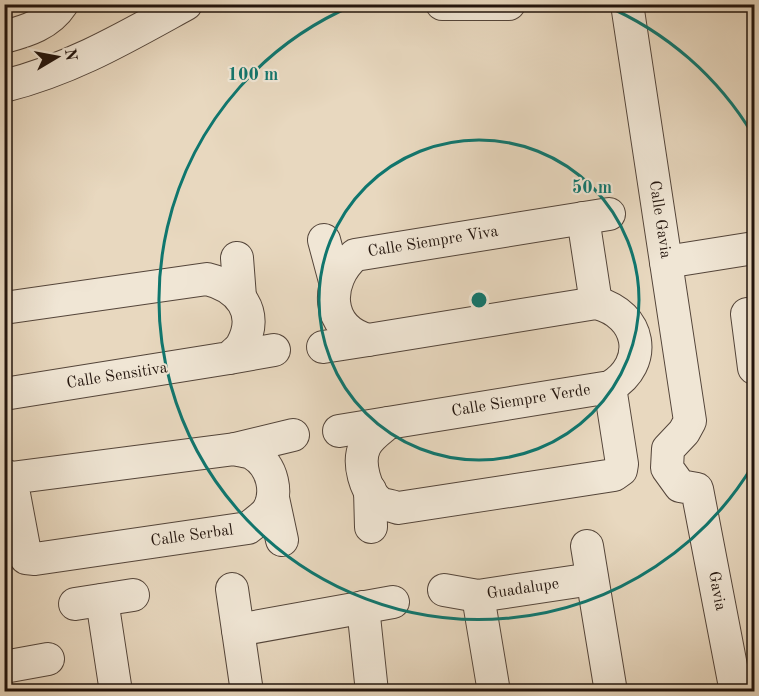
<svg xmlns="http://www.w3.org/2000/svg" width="759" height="696" viewBox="0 0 759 696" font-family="'Old Standard TT',serif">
<rect width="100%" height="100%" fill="#e8d8bf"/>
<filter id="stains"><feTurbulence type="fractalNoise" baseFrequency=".00333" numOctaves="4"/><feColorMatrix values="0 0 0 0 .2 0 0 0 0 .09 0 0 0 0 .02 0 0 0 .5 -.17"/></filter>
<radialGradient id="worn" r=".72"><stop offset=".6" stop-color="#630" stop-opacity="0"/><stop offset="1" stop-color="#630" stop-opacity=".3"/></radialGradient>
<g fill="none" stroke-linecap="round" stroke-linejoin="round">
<!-- minor casing -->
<g stroke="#54453a" stroke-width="34">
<g id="minor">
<path d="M442,4H509"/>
<path id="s1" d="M627,4L690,421L684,432L668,449L667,468L680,486L697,489L736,692"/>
<path d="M4,37C27,31 49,24 62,4"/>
<path d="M4,86C72,69 126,37 186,4"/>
<path d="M609,214L355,255C325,281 325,328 368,340L596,303C641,314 650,363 610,387L388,423C380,430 370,436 365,446C357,462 365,492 380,503C385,505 393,506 398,508L614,475L621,470L622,464L610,387"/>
<path d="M583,218L596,303"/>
<path d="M324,240L335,281"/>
<path d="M237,258L240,297"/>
<path d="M666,262L754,248"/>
<path d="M4,308L207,279C239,287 260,312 242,345C239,350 233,354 229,358L4,394"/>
<path d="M754,313L747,314L754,368"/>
<path d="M323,347L368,340"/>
<path d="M229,358L274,350"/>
<path d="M339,431L388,423"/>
<path d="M235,449L293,435"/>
<path d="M4,475L11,478L235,449C241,451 248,451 253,454C273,466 279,494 267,512C262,518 254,523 248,528L35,559L26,558L11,478"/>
<path d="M370,490L371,527"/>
<path d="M273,498L282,540"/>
<path d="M587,546L611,692"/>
<path d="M232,589L247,692"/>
<path id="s2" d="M444,590L478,596L592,579"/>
<path d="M478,596L494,692"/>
<path d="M102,600L116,692"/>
<path d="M75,604L133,595"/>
<path d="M363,607L372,692"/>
<path d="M238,630L393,602"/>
<path d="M4,667L48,659"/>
</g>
</g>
<!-- minor -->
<use href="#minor" stroke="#f0e6d5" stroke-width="32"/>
</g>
<!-- distance rings -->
<g fill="none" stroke="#0f766e" stroke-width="3">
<circle cx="479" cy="300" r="160"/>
<path d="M753 465A320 320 0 1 1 354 5M604 5A320 320 0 0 1 753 135"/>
</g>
<g text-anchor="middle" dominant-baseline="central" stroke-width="4.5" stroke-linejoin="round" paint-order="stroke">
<!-- street labels -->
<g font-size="16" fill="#22140d" stroke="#f0e6d5">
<text stroke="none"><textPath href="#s1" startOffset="218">Calle Gavia</textPath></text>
<text transform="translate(433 242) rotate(-9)">Calle Siempre Viva</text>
<text transform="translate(117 376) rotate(-9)">Calle Sensitiva</text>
<text transform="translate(521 401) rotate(-9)">Calle Siempre Verde</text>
<text transform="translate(192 536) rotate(-8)">Calle Serbal</text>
<text stroke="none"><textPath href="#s2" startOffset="80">Guadalupe</textPath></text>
<text stroke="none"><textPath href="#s1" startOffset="620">Gavia</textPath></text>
</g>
</g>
<circle cx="479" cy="300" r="9" fill="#0f766e" stroke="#f0e6d5" stroke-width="3"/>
<g font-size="18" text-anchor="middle" font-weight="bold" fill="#0f766e" stroke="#f0e6d5" stroke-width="4.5" stroke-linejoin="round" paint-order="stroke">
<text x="253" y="80">100 m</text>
<text x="592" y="193">50 m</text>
</g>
<!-- margin -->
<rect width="759" height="696" fill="none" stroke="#e8d8bf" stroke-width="24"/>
<rect x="6" y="6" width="747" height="684" fill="none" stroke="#22140d" stroke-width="3"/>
<rect x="12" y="12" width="735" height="672" fill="none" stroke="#22140d" stroke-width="1.5"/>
<!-- north arrow -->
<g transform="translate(57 57) rotate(80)" stroke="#f0e6d5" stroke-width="4.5" paint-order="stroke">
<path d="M0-4.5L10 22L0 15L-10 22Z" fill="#22140d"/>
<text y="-9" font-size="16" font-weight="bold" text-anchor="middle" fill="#22140d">N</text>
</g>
<rect width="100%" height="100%" filter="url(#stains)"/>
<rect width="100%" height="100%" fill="url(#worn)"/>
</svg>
